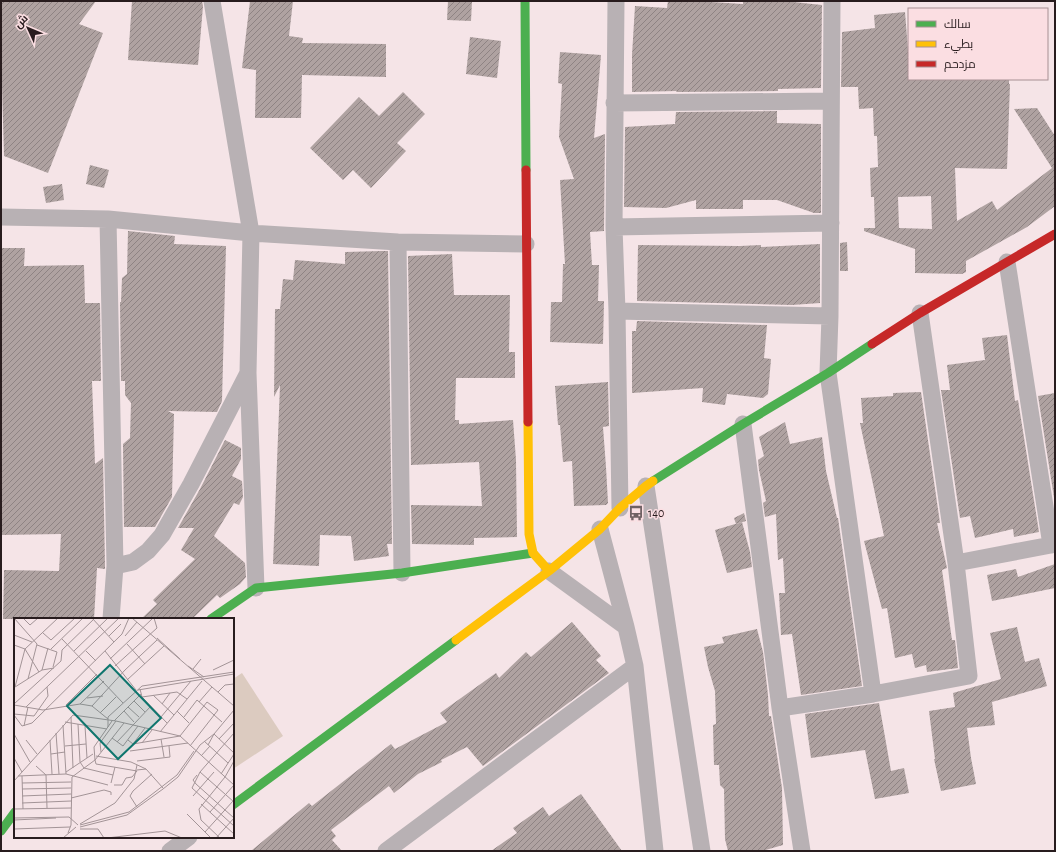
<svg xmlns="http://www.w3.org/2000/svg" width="1056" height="852" viewBox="0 0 1056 852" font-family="'Alegreya Sans',Cairo,sans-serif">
<defs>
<pattern id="building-hatch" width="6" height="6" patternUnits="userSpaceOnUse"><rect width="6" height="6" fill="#afa2a1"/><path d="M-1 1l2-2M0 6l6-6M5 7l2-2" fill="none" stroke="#8e8383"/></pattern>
</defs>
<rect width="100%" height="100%" fill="#f5e4e7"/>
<!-- grass -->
<path fill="#dccbc0" d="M242,673L283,736L233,769V679Z"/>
<!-- building -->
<path fill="url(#building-hatch)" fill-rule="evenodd" d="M1,1H96L79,24L103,33L48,173L4,156L2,86L1,87Z
M132,1H202L203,6L198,65L128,60Z
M250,1H293L289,36L303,38L302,43L386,44V77L302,75L301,118H255L256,70L242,68Z
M448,1H472L471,21L447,20Z
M668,1H695L743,4V1H784L822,5L821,88L778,89V91L676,92L677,91L632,92V55L635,6L667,8Z
M905,12L909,63V79H1009V84H1010L1007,169L955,168L957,221L992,201L997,210L1052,168L1014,109L1037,108L1055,136V206L1027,227L966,261V272L962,274L915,273V249L864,231V228H875L874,197H871L870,168L878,167L877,136H874L873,108L859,109L858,87H841L842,32L875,28L874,15ZM931,196L932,229L899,228L898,197Z
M470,37L501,41L497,78L466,74Z
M560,52L601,55L594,138L605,134L604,231L590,232L592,265H599L598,301H604L603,344L550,342L551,302H562L563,264H565L560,180L574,179L559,137L562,84L558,83Z
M403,92L425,114L397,143L406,151L371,188L353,170L343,180L310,148L359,97L379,116Z
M777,111V123L821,124V213H814L777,200H743V209H696V200L666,208L624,207L625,127L675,124L676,112Z
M90,165L109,170L104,188L86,184Z
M62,184L64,200L46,203L43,187Z
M128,231L175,236L174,244L226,246L222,401L217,412L168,411L174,414L172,497L155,527H124L123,444L130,438L131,403L125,395V381H121L120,302H121L122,278L127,274Z
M847,242L848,271H840V243Z
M820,244V303L792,305L637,301L638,245L740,246L761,245V247Z
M1,248H25L24,266L84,265L85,303H100L101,381H92L95,464L103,458L105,566V569L97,568L94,619H3L4,570L59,571L61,534L1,535Z
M382,251H388L392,544H387L389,556L354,561L351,536L320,535L319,566L273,564L280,385L274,397L275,309H280L283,279L293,280L295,260L345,264V252Z
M452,254L454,295H510L509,352H515V378H456L455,420H459V424L513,420L516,460L517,537L474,538V545L412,544L411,505L482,506L479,462L411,465L408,256Z
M637,321L767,325L764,358L771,359L768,394L763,398L727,394L725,405L702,402L703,388L632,393V331H636Z
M1007,335L1015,401L1018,400L1039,532L1014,537L1013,529L975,538L970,516L960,518L941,390H950L947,365L985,360L982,338Z
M608,382L609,426L603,427L606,467L608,503L606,505L574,506L572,461L563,462L560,425H558L555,386Z
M921,392L940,523H937L947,568L942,570L952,640H955L958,668L927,672L926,665L915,668L912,654L895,658L887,608L882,609L864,541L884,536L860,423H863L861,398L893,396V393Z
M1055,393V504L1038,396Z
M785,422L790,444L822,437L826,471L837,518H838L862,686L801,695L792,634L781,635L779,593H785L783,558L778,560L776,514L765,517L763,503L766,501L759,470L758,460L764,456L759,437Z
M225,440L241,448V459L232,476L242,481L243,497L239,505L234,503L214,536L245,563L246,577L240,584L220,598L217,595L192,619H141L157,604L153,600L195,559L181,550L194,528H178L200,489Z
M744,513L746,521L736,524L734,518Z
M742,522L750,552L752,567L727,573L715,530Z
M1055,564V588L992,601L987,575L1016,569L1018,577Z
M572,622L601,656L596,660L609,673L483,766L467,747L441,760L442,762L418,774L394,793L389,786L331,830L336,836L332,840L342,851H251L309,803L312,806L391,744L395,749L447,722L440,713L496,673L499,678L526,652L531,657Z
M1017,627L1025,662L1039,658L1047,686L992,702L995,725L967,728L971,758L976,784L941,791L934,759H935L929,711L955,707L953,693L1001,679L990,633Z
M757,629L763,652L768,695L769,716H771L782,788L783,845L762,851H728L725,839L724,789L720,785L719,765H714L713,725L716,724L715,691L708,667L704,647L724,643L722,637Z
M879,703L891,771L904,768L909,793L875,799L865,750L811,758L805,714Z
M581,794L622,851H491L517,833L513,828L543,807L549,816Z"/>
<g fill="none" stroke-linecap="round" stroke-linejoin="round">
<!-- street -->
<path stroke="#b8b1b4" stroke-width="17" d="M212,1L251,233L248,373L256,588
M616,1L614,227L617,311L620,508
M832,1L830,316L828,373L873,694
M614,103L831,101
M1,217L108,219L251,233L398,242L526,244
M108,219L115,566L111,619
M614,227L831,223
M398,242L402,573
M1007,262L1051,545
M617,311L830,316
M743,424L780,708L802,851
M646,486L702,851
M600,529L626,627L635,666L655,851
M956,563L1051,545L1055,539
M115,566L133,562L148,551L162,535L191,484L247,375
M549,571L626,627
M780,708L873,694L969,676L956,563L920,313
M170,851L189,837
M386,851L635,666"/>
<!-- fast -->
<path stroke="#4caf50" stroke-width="9" d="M525,1L526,170
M653,481L743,424L828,373L872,344
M211,619L256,588L402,573L533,553
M233,805L456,640
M1,831L15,812"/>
<!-- slow -->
<path stroke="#ffc107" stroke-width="9" d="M528,422L529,534L533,553L549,571
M456,640L549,571L600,529L620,508L646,486L653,481"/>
<!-- jam -->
<path stroke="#c62828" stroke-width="9" d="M526,170L528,422
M872,344L920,313L1055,234"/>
</g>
<!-- icons -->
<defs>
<g id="bus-bare" transform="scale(1.2)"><path d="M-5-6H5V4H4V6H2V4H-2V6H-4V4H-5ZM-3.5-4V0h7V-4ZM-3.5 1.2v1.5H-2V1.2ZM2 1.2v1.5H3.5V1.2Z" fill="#706264" stroke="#fbdee2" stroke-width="2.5" paint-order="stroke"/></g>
</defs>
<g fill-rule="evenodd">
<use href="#bus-bare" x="636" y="513"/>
</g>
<g text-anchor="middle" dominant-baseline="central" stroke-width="3" stroke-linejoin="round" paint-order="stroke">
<!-- poi labels -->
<g font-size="12" fill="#281c1e" stroke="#fbdee2" text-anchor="start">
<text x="648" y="513">140</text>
</g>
</g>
<!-- overview -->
<g transform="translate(14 618)">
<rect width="220" height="220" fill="#f5e4e7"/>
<path fill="none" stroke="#a39497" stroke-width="1" d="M0,0L23,26L14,61M9,0L16,7L24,0M78,0L100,24M118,0L220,88M29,15L37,22L61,0M0,17L18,24M95,18L107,6M111,18L123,4M143,20L166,41M48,21L109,85M113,26L131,46M0,27L11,31L25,54M23,27L43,34L39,49M37,31L69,0M60,33L94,0M72,33L82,43M91,33L122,72M96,41L139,0M101,48L143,10L140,0M174,48L190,59M179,51L187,41M28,52L34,30M199,52L220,42M113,62L150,28M1,69L11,31L44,0M1,69L28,52L40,50M126,71L128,79L153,105M124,72L220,56M204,74L211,67L220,66M139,77L160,97M128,79L163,74L173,81M73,80L89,78M120,83L131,94M185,84L198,69M0,86L47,43L48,32L81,0M66,86L90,63M148,86L156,75M0,87L29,92L66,86L78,88L94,101M52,87L83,56M78,88L111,52L143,22M12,89L105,0M114,89L125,99M110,93L120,104M163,93L175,105M86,95L102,79M0,96L20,98L34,78L33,69M0,97L8,108L18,105L108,16L115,0M57,99L59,150M147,99L177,63M170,99L183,82L208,104M100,103L127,76M51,104L93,111M64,106L66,144L70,150L99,157M49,107L52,156M10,108L14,89M71,108L73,140M94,109V99L128,68L220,54M146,114L188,63M42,115L45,156M220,115L186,154L178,170L220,208M0,116L16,144M166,118L193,84L204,92L176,128M98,120L109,128L124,108M147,121L150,139M205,121L220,105M12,122L23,136M36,122L38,156M114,122L119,126L166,118M190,123L214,145M103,124L137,88M128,125L138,112M119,126L131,110M194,127L200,116L220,135M51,128L72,126M116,133L174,125M87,134L86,125L102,103M37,136L51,134M82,138L117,144L132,151M187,138L196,128M0,140L8,154M123,143L156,139L155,128M22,148L32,157L33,190M123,152L132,151L149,170M52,154L79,136M186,154L220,184M207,156L220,136M183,157L179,162L182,166L220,200M4,158L52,156L94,167M8,158L9,191M0,163L59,97L102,103L166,118L220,167M8,165L57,164M97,165L101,149M100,167H108L112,160L118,159L123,153L82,146L81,142L110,105M8,171L57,170M8,178L57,176M179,178L200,154M57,180L90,172L97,174V177M8,185L57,183M187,186L220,216M123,189L116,178L119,173L138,156M0,191L57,190M196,194L220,167M173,196L197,220M0,200L55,199L64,207M0,202L42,200M66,206L101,185L120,161L123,147M66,207L115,194L163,157L180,133M66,209L113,197L149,171L164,159L186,127L200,116L220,92M0,211L56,209M66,211H84L90,220M191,214L219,183M54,215L57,207L58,159L81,142L80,129L98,103M49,220L62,209M93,220L151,213L168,220M202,220L220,200M206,220L187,202L185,191L211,159L220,143"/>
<path fill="#0f766e" fill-opacity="0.15" stroke="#0f766e" stroke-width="2" d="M96,47L147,100L104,141L53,88Z"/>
<rect width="220" height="220" fill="none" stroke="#281c1e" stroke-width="2"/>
</g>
<!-- border -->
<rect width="1056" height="852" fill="none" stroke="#281c1e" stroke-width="4"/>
<!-- legend -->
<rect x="908" y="8" width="140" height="72" fill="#fbdee2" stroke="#a79094"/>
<rect x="916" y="21" width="20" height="6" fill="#4caf50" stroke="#a79094"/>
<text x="944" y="28" font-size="12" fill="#281c1e">سالك</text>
<rect x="916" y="41" width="20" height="6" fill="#ffc107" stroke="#a79094"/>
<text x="944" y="48" font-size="12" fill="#281c1e">بطيء</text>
<rect x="916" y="61" width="20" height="6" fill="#c62828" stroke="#a79094"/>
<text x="944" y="68" font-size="12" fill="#281c1e">مزدحم</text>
<!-- north arrow -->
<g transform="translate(28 28) rotate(314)" stroke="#fbdee2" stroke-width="3" paint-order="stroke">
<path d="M0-3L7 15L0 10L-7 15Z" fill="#281c1e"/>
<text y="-6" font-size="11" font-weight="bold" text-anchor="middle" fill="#281c1e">ش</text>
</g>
</svg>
